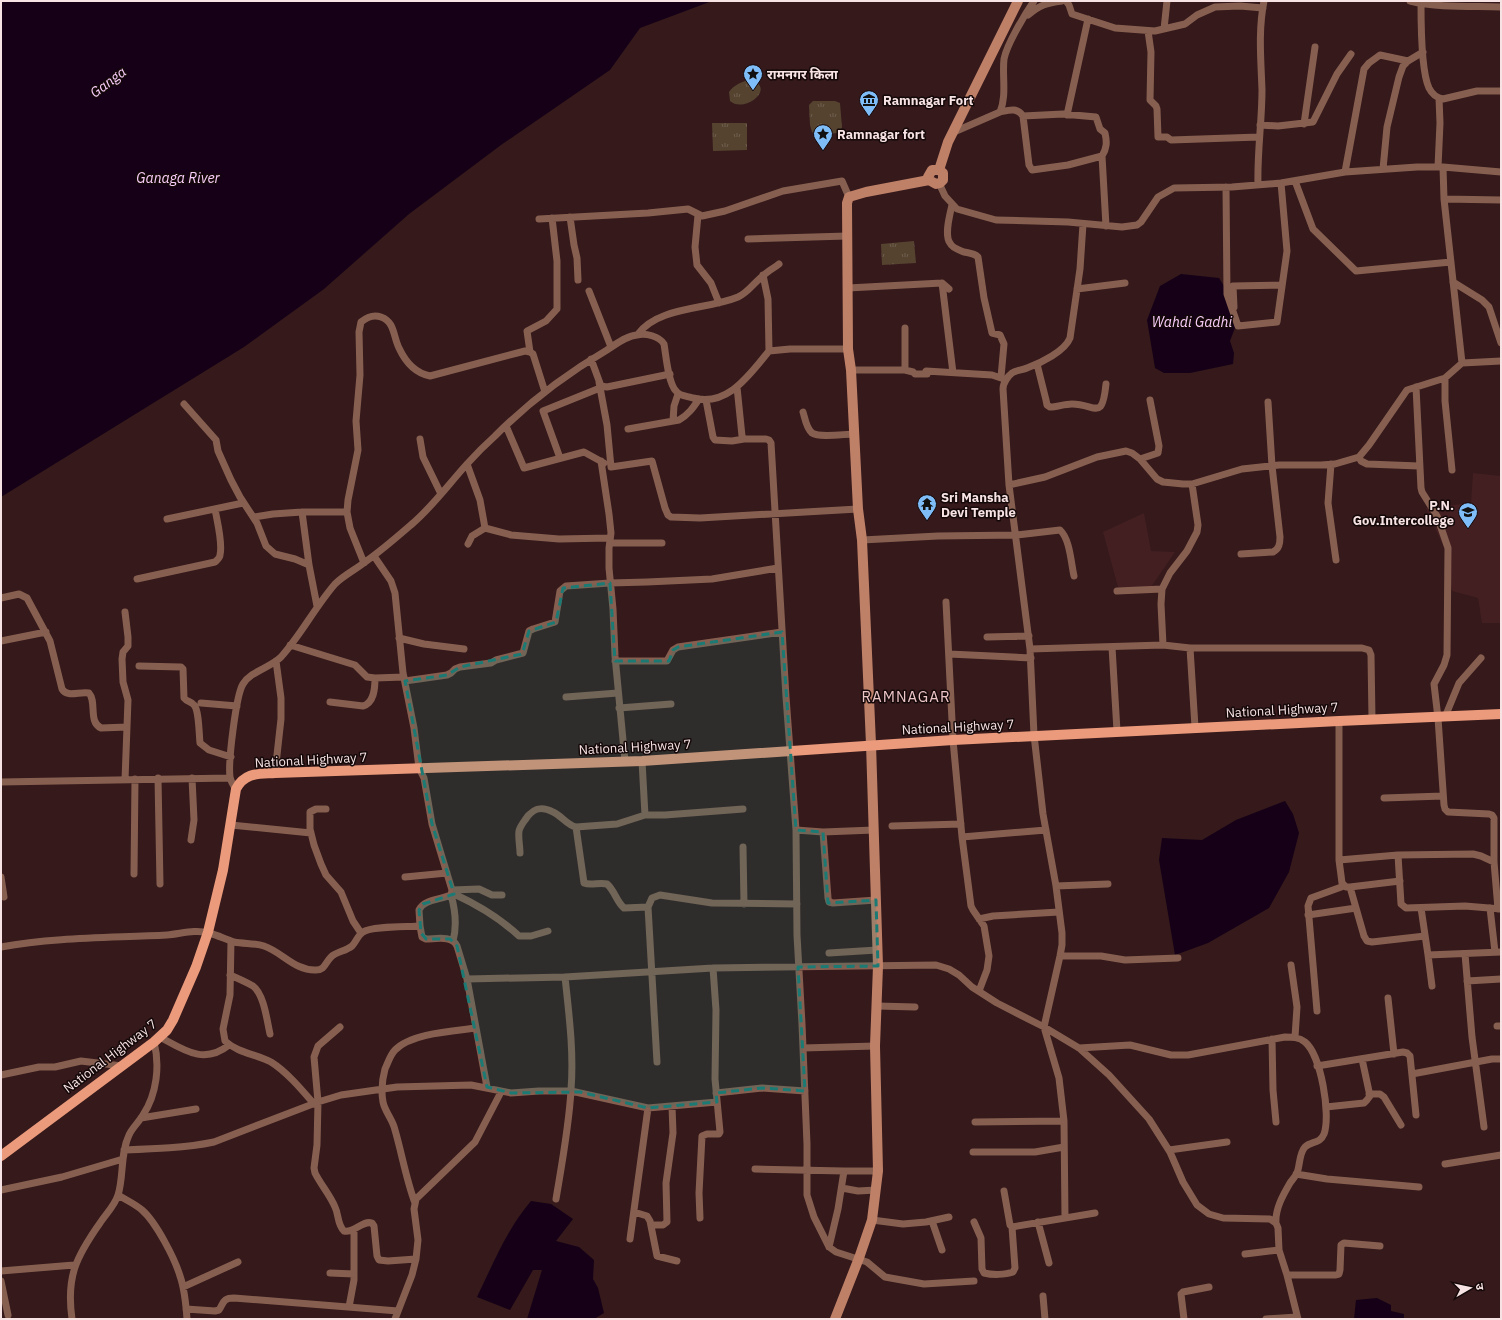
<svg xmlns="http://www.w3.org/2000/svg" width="1502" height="1320" viewBox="0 0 1502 1320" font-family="'IBM Plex Sans','Noto Sans Devanagari',sans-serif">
<defs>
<pattern id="grass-tufts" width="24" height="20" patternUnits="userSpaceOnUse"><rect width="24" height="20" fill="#554330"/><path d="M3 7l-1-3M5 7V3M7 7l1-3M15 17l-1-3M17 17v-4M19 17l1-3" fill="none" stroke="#6e5e4e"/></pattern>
</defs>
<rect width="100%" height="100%" fill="#35191b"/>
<!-- built -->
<path fill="#431f22" d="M1473,473L1501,476V623H1482L1478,598L1452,591L1445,550L1426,508L1471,503Z
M1144,513L1151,551L1175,552L1151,587H1118L1103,532Z"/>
<!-- grass -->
<path fill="url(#grass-tufts)" d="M751,80C777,88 744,114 730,101L729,92C734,85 742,81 751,80Z
M813,101H835L840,103L842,127L840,133L815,134L812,132L810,125L809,105Z
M712,123H747V150L713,151Z
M914,241L916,263L882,265L881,244Z"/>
<!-- water -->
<path fill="#150017" d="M1,1H712L640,28L610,70L501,145L409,214L324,289L244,347L1,497Z
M1181,274L1219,278L1232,299L1236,325L1230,341L1234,353L1233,364L1190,373H1164L1155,368L1147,320L1160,286Z
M1285,801L1293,814L1299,833L1289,872L1269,908L1208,943L1175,955L1159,860L1162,838L1202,840L1236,820Z
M531,1201L551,1204L573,1219L556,1241L579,1247L594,1260L593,1279L598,1288L604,1313L594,1319H527L542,1270H533L510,1310L477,1297C493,1264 507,1229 531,1201Z
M1377,1298L1391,1305V1311L1404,1314V1319H1354L1356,1300Z"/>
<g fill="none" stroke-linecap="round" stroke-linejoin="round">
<!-- street -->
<path stroke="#865f50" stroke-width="7" d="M1066,1L1069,5L1072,14L1115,28L1155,31L1185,24L1197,15L1215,7L1240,6L1263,8
M1410,1C1439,8 1471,6 1501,7
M1421,4C1421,24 1421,71 1429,88C1432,94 1437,98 1443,99L1477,91H1501
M1028,15C1040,5 1046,3 1062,1
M1164,29L1167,1
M1148,31L1151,52L1150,100L1156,106L1157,109L1158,137H1167L1171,140L1259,137
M1000,112C1009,110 1017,107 1023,116L1029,165L1032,170L1068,165L1102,156C1107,148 1107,142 1105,133L1100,129L1096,117L1063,114L1023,116
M1067,115L1088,19
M1304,124L1315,47
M1260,125L1278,126L1313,122L1337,74L1351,54
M954,132L1000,112C1007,95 1002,77 1004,59C1007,44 1025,14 1034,1
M1102,156L1106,226
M1438,167L1440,123L1439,98
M1443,167L1444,199L1462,363
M1383,169L1387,127L1399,77L1403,66L1408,61L1423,52
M1345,172L1364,69L1369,63L1380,55L1408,61
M1295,181L1313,229L1356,271L1451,262
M939,183L945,196L957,209L996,220L1068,222L1122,227L1137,225L1141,222L1158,197L1174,188L1232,187L1281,183L1345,172L1417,167H1443L1501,172
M1258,185C1257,152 1262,122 1262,90C1261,60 1258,31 1264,1
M1226,187L1227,294L1238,326L1277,322L1287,251L1281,183
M1444,199L1501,200
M952,205C950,214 944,235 950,243C952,248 959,250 964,252C969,253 974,253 978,257L984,298L992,333L1000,335L1004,344L1001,377
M698,215L695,247L697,265L711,283L719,303
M570,217L574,245L577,258L578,280
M539,219L648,213L688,209L702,216L725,211L783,191L842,181L849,197
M748,239L847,236
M763,275L768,299L769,351
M1453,282L1482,300L1489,307L1501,343
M942,283L953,373
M848,288L942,283L949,289
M1077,289L1125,283
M589,291L611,347
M1234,307L1233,286L1282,285
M638,334C659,306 707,310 738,297C749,292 754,282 764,275C768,271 774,268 779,264
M530,352L527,331L546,321L557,309V261L552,218
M591,359L601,386L607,387L670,374
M1037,364L1046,400L1047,405L1050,407C1057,407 1064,404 1072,404C1096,404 1102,422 1106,384
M851,370H905L913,372L915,374H927L926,371L992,375L1004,379
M905,370V328
M1445,378V401L1452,470
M599,382L607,425L611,467L652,461L665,508L668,515L671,517L700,518L858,509
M737,387L742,436L744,439H766L769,440L771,443L786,697L796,830L797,935L802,1024L807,1144V1195L814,1217L829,1247L836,1252L867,1262L885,1277L924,1284L974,1281
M1416,387L1421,488L1422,492L1437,516L1448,548L1447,655L1444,665L1434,684L1438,718L1444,805L1445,809L1448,812L1489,814L1492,815L1494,818V862L1498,909
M706,400L713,437L715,440L732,441L744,439
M184,404L216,440L218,451L231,480L240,497L257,523L266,546L275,554L295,559L309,565
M803,412C805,418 806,428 812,433C820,438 844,434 854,434
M673,421L674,406L678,394
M506,426L524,468L584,452L604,463
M628,429L679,420C688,415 693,408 699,399
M420,439L423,457L441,494
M1359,457L1361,461L1367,464L1419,466
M560,458L543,411L600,388
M1140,459L1158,453L1159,446L1150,400
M601,461L609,514L611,533L609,548V568L613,609L615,656L625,761
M467,464L480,500L485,528L472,536L468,544
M1331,464L1328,503L1336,560
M1009,485L1045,477L1097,457L1126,451L1132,453L1140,459L1157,479L1163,482L1183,484H1192L1242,469L1279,465H1321L1335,464L1359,457L1369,445L1407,390L1445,378L1462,363L1501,361
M254,517L273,514L302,512
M167,519L243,503
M485,528L511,535L559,539L610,538
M862,540L938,536L1017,535L1060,530C1070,539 1071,563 1074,576
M610,543H662
M1241,554L1273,552C1279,549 1280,544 1280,537L1272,466L1268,402
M374,556L391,581L395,593L403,673L414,728L419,768L424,778L432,824L452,890L451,895C440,900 424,899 419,910L420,926L422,937L426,939C436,939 452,935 457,946L467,979L487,1087
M364,563L350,528L347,512L348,500L358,450L356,421L360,375L359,332L361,322C367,317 373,314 381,317C395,322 393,336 399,348C405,361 415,373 430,376L525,351L530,352L533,354L545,392
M137,579L215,562C217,560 220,558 220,555C223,543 217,521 215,509
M1117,591L1162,589
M1,598L19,594L27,598L50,641L62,689C67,698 80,691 89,693C97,702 88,722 101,728L127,727
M946,602L953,740L962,837L971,906L973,910L984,926L989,956L987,970L979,991
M317,606L309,565L302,512H347
M987,637L1029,636
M399,638L424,644L464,649
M1,641L46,632
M290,645L355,665L367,677L375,678L404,677
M1163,645L1161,604L1162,589L1170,573L1187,551L1197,532L1198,525L1192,484
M1112,647L1117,731
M1190,648L1195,727
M1030,649L1163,645L1190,648H1362L1369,650L1371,655L1372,719
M949,654L1031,658
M615,661H667L673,650L678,647L782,632
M139,666L181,667L183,669L184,698C187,702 191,701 194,705C199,710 199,734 200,743L209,750L231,757
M405,681L447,675L451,673L455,669L460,667L491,663L496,660L523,653L529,631L533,629L555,622L560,591L566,586L610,583L647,582L712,579L778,568
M566,697L618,693
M330,702L363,706C374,703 375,689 375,678
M201,703L237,706
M619,708L671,704
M1445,717L1459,683L1481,658
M1339,721V860L1342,883L1346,887H1350L1400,881
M642,761L645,815
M275,773L281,719V698L276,661
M158,778L160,884
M125,780L128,700L123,682L122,659L123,652L128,646V637L125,612
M1,782L230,778
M236,789C233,785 231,782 230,777C228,762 236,695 243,684C251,671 270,668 281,657C301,635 315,607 335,584C344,575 355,570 365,562C381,551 397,537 412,524C433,506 448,485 467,464C476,454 485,445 495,436C529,402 566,374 607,350C616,344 626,336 637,335C646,333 659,336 664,344C666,355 668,383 676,391C679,396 687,396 693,398C728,407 749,375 769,351L790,349H848
M1384,798L1443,796
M326,809H316L310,812V829L314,845L321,864L326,875L341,892L353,921L361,933
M231,825L311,833
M892,826L961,824
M576,827L584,883C591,886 599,882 607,884C615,891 616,901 624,908L648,907
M796,830L823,832L874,830
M823,832L828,898L829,902L833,903L876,900
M962,837L1046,830
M191,840L194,820L192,778
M743,847L744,904
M520,853C520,846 518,838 519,831C520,827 522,824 525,820C532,809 540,805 553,812C562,816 567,825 576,827L617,824L645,815H665L743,809
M1398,855L1401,904L1406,908L1465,906L1501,909
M1339,860L1398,855L1473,854L1481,856L1494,862
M134,874L135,779
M1,877L4,897
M405,877L447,873
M1056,886L1108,884
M1350,887L1364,936L1367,941L1372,942L1425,936
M452,890L479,889L492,895H502
M452,893C476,904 500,918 519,936H531L548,931
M451,895C455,909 457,926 453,941
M1421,908L1428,955L1432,986
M1490,908L1495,952
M1308,915L1356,908
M979,919L993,916L1059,912
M231,941L230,995L223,1029L225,1041C238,1053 256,1054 271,1062C287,1072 302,1090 314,1104
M1,947C55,937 111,938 167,935C181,934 194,929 209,933C217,935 225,939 234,942C244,944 255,943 264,946C282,952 295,971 316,970C325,970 325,963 331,957C336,952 346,951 352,946C356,942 358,935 363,932C372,926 408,927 420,926
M829,953L877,950
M1465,954L1472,1037L1484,1127
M1428,955L1501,952
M1060,956H1101L1125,960L1178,958
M1291,965L1297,1007L1295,1037
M230,975C237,978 246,982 253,986C264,994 267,1021 270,1034
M467,979L565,977L713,968L936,965L949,969L959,975L972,987L997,1003L1044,1027L1079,1048L1109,1075L1149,1119L1170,1152L1183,1182L1197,1205L1209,1214L1223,1218L1270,1219L1276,1223L1278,1228L1279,1250L1287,1275L1298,1319
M1467,981L1501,979
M1388,998L1394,1054
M877,1006L915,1007
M1317,1011L1308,906L1311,898L1344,886
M1497,1026H1501
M340,1027L318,1046L314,1057L318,1102L317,1145L314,1168L315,1173C321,1185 330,1195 335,1207C339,1215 337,1224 344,1231C355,1233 362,1220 372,1223L374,1226L377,1256L379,1260L388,1261L416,1259
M160,1037C184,1050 204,1065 229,1045
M1272,1039L1273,1090L1276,1122
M803,1048L875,1046
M1079,1048L1130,1045L1171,1055H1188L1285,1037C1292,1037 1299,1037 1305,1042C1321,1055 1331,1115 1324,1134C1320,1144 1311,1141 1305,1147C1299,1153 1300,1166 1297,1173C1295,1177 1292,1180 1290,1183C1283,1195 1275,1209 1276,1223
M657,1062L648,907L652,898L660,895L712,903L797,904
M1317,1066L1403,1052L1407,1053L1410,1056L1416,1115
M1412,1074L1492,1059H1501
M1,1075L39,1067H55L81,1061L122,1066
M716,1093L762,1088L805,1091
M1369,1094H1380L1384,1097L1401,1125
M1326,1107L1364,1103L1367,1100L1370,1096L1362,1059
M141,1118L196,1109
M975,1122L1064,1121
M124,1150C154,1149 185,1148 214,1142L318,1102L341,1095L397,1087L471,1085L511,1093L539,1091H571L648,1108L717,1102
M1169,1150L1227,1142
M973,1152H1035L1064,1147
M1445,1164L1501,1155
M755,1169L844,1171
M1296,1174L1327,1179L1419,1187
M842,1188L858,1191L876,1190
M1,1190L62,1177L123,1159
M1004,1191L1010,1225L1012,1227L1095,1213
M118,1195C126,1200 135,1204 142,1210C156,1222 175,1259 180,1276C185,1290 186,1305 187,1319
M556,1199C562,1163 569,1126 571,1090C574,1052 569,1015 565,977
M415,1203C406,1179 402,1154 395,1130C393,1120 385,1112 383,1102C381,1091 382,1080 385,1069C388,1063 390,1055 395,1050C411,1033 454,1031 476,1028
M634,1212L647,1216L650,1221L657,1256L677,1261
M700,1218L699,1193L702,1136L707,1134H719L720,1132L715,1079L716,1010L713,968
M1065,1218L1064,1121L1059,1078L1044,1027L1060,956L1062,945V933L1056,886L1043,814L1034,735L1030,649L1009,485L1003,389C1003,383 1008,376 1012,373C1016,370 1023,370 1027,368C1041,363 1065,351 1070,338L1080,269L1083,224
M872,1220L903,1224L926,1222L949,1217
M932,1221L942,1250
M974,1222L981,1238L982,1269L984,1273C992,1275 1005,1275 1013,1272L1015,1268L1012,1227
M1038,1222L1049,1263
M651,1225H663L667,1222L666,1183L673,1133L672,1106
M630,1239L648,1108
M829,1247L838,1209L844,1171H878
M1245,1254L1279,1250
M1,1271L74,1265
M330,1273L354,1274
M1287,1275H1335L1339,1274L1340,1270L1341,1245L1344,1243L1380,1246
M1,1281L8,1315
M183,1287L238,1262
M1043,1296L1045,1319
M349,1307L354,1280V1230
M186,1309L215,1311L219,1310C224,1302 223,1298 234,1298L398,1311
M72,1319C66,1277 76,1257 100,1223C106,1214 115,1205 118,1195C124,1176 120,1154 129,1135C132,1128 139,1122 143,1115C157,1094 160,1065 154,1042
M395,1319L412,1275L416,1259L418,1240L414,1209L416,1199L475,1142L501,1092
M1184,1319L1181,1294L1183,1292L1209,1287
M1266,1319L1297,1317"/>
<!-- secondary -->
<path stroke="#bf8068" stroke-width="10" d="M939,170L948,142L1018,1
M835,1319L859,1258L872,1220L878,1171L875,1046L878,966L871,744L862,540L858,509L851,370L848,349L847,203L849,197L866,192L929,180L936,184L940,183L943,180V173L939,170H932L928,177L929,180"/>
<!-- primary -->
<path stroke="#eb9a7b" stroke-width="10" d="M1,1156L154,1042L167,1030L173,1020L196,967L208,932L223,870L236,789C245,772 259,774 275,773L642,761L953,740L1339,721L1501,714"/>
</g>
<!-- marked area -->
<path fill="#1b7b74" fill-opacity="0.2" stroke="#1b7b74" stroke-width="3" stroke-dasharray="8 5" stroke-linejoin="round" d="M610,583L615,661H669L673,650L678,647L782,632L796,830L823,832L828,903L876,900L878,966L798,967L805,1091L762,1088L716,1093L717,1102L648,1108L580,1092L511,1093L487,1087L457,946L450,939H426L421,933L419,910L423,904L454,894L432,824L405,681L447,675L460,667L522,654L529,631L556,622L563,588Z"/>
<!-- icons -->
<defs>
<g id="sight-pin" transform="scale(1)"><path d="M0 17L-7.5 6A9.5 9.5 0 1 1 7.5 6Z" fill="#7fbdf9" stroke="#140809"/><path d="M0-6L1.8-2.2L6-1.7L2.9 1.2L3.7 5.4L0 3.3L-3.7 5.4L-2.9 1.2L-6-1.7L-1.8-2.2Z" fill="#111"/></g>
<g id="museum-pin" transform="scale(1)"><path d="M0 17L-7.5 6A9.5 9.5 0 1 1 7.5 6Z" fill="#7fbdf9" stroke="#140809"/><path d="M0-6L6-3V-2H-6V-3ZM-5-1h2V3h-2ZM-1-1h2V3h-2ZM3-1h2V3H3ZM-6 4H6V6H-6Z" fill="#111"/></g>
<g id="temple-pin" transform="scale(1)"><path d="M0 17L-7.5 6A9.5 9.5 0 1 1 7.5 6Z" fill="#7fbdf9" stroke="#140809"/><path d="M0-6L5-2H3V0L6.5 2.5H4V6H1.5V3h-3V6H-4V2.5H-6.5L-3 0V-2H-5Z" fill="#111"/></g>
<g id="university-pin" transform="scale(1)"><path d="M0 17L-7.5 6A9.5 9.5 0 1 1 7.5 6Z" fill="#7fbdf9" stroke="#140809"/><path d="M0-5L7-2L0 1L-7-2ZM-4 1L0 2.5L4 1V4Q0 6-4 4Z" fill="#111"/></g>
</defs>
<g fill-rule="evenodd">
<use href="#sight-pin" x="753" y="74"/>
<use href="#museum-pin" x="869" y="100"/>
<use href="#sight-pin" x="823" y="134"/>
<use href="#temple-pin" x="927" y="504"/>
<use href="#university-pin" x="1468" y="512"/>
</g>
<g text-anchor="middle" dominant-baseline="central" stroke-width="3" stroke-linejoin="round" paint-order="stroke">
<!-- poi labels -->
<g font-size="13" font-weight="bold" fill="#f8e3e4" stroke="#140809" text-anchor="start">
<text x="767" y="74">रामनगर किला</text>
<text x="883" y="100">Ramnagar Fort</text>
<text x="837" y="134">Ramnagar fort</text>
<text x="941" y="497">Sri Mansha<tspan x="941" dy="15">Devi Temple</tspan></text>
<text x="1454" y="505" text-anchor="end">P.N.<tspan x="1454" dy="15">Gov.Intercollege</tspan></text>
</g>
<!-- street labels -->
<g font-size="13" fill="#f8e3e4" stroke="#140809">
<text transform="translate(1282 710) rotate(-3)">National Highway 7</text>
<text transform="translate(958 727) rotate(-3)">National Highway 7</text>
<text transform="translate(635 747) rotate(-3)">National Highway 7</text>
<text transform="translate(311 760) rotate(-3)">National Highway 7</text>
<text transform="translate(110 1056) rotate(-37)">National Highway 7</text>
</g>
<!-- water labels -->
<g font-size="14" font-style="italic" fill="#facefb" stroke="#140809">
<text transform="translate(108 82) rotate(-37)">Ganga</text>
<text x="178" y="178">Ganaga River</text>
<text x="1192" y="322">Wahdi Gadhi</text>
</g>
<!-- quarter labels -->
<g font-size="15" letter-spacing="1" fill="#ecc5c6" stroke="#140809">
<text x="906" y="696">RAMNAGAR</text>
</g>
</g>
<!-- border -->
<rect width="1502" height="1320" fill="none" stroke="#f8e3e4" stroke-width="4"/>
<!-- north arrow -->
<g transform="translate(1470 1288) rotate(81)" stroke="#140809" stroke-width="3" paint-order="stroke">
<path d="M0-3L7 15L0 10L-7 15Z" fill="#f8e3e4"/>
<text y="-6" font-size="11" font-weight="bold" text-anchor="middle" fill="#f8e3e4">उ</text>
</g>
</svg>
